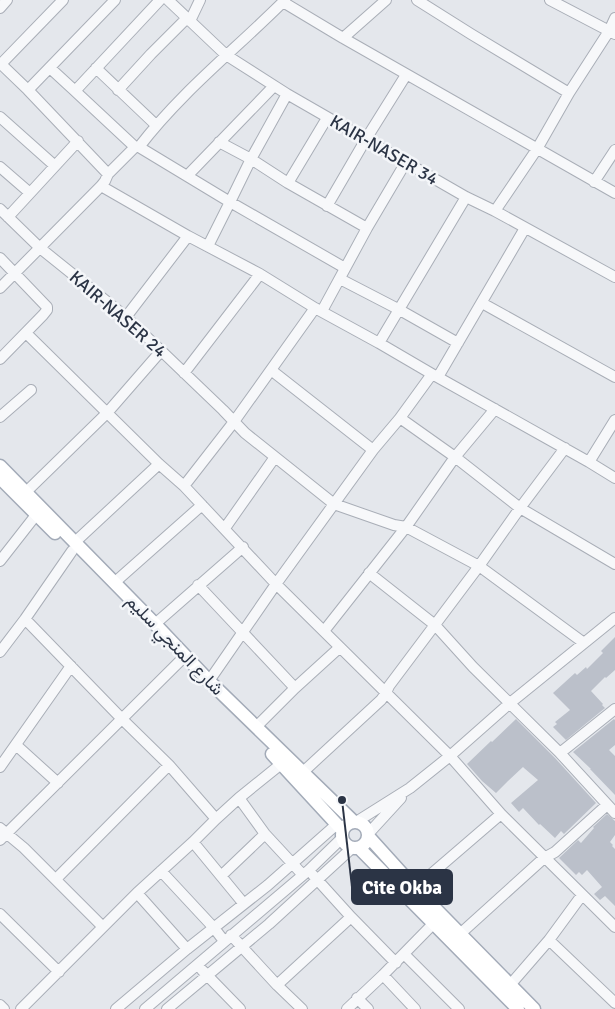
<svg xmlns="http://www.w3.org/2000/svg" width="615" height="1009" viewBox="0 0 615 1009" font-family="Signika,Vazirmatn,sans-serif">
<rect width="100%" height="100%" fill="#e4e7ec"/>
<!-- building -->
<path fill="#bbc0ca" d="M615,637V670L606,678L605,677L591,691L603,704L602,705L605,708L566,740L553,727L557,724L555,722L570,710L553,693L575,673L577,675L586,667L587,669L603,653L601,651Z
M516,719L555,758L596,803L564,834L561,831L555,838L540,824L539,825L523,808L519,812L511,803L538,780L524,768L523,767L508,781L496,793L482,781L467,764L491,741L492,742Z
M614,719L615,720V745L609,750L615,756V795L590,769H591L573,752Z
M607,814L615,821V835L610,842L613,845L612,846L615,849V906L605,896L600,900L594,894L602,887L587,870L582,875L579,872L576,875L559,858L578,840L581,843L594,828L593,827Z"/>
<g fill="none" stroke-linecap="round" stroke-linejoin="round">
<!-- minor casing -->
<g stroke="#a9aeb7" stroke-width="12">
<path id="minor" d="M168,0L226,55L287,94L466,197L495,211L615,277
M417,0L471,34L569,93
M550,0L615,34
M283,2L343,38L615,193
M0,8L7,0
M190,21L200,0
M343,38L386,0
M1,64L28,90
M0,65L63,0
M50,68L75,91
M96,68L156,125
M118,90L151,54L187,18
M0,117L55,166
M219,142L251,159L288,183L367,228
M135,147L75,91L160,0
M139,147L230,202L345,268
M0,167L30,193
M108,174L28,90L115,0
M187,176L274,86
M594,182L615,150
M288,183L327,118
M101,186L188,236L260,274L315,308L379,343L432,374L589,462L615,478
M327,206L366,139L406,75
M0,209L40,248L126,317L223,410L245,433L334,504L394,525L406,527L479,566L584,643
M495,211L537,149L569,93L609,31L615,18
M8,217L78,141
M208,246L230,202L251,159L287,94
M0,258L47,307V310L43,315L0,359
M340,279L398,309L458,343
M0,288L101,186L105,181L108,174L135,147H139C181,92 236,49 285,0
M482,303L615,377
M322,311L367,228L406,162
M126,317L188,236
M26,333L159,464L184,486L276,584L450,756L501,814L615,927
M379,343L466,197
M271,370L373,450
M184,373L260,274
M438,377L525,228
M0,417L31,390
M400,418L455,457L520,508L615,564
M589,462L615,420
M184,486L233,423L315,308
M26,492L107,413L161,351
M225,528L275,457
M75,542L159,464
M0,561L36,515
M369,573L435,625L473,667L560,753L615,813
M114,583L202,505
M198,585L295,688
M25,619L122,719L169,765L216,819
M155,624L243,547
M324,631L406,527L455,457L495,409
M0,652L25,619L72,551
M209,681L276,584L373,450L400,418L432,374
M256,727L295,688L339,648
M16,745L58,783
M560,753L615,709
M0,767L71,666
M303,772L381,700L386,693L389,686L479,566L520,508L565,448
M239,798L265,834L303,875
M356,822L410,788L450,756L510,703L615,618
M0,828L24,848L103,927
M368,834L401,798
M0,840L180,661
M193,842L244,904
M161,871L214,928L224,941
M313,875L351,917
M221,876L265,834
M56,879L169,765
M415,888L501,814
M137,893L187,949
M0,914L59,972
M460,934L544,858L555,852L607,805
M231,935L277,985L302,1009
M549,940L615,1003
M404,954L459,1009
M202,970L240,1009
M383,975L415,1009
M277,985L351,917L396,963
M510,985L549,940L582,895
M357,998L368,1009
M0,1005L4,1009
M21,1009L137,893L193,842L216,819L239,798L281,764
M116,1009L187,949L268,885L337,824
M145,1009L309,870L342,838
M167,1009L269,924L352,848
M347,1009L383,975L434,923"/>
</g>
<!-- major casing -->
<g stroke="#a3abb8" stroke-width="15">
<path id="major" d="M0,466L155,624L209,681L354,822
M0,478L55,533
M272,754L342,830
M342 835a13 13 0 1 1 26 0a13 13 0 1 1-26 0Z
M368,836L415,888L534,1009
M359,848L518,1009"/>
</g>
<!-- minor -->
<use href="#minor" stroke="#f7f8fa" stroke-width="10"/>
<!-- major -->
<use href="#major" stroke="#fff" stroke-width="12"/>
</g>
<g text-anchor="middle" dominant-baseline="central" stroke-width="5" stroke-linejoin="round" paint-order="stroke">
<!-- street labels -->
<g font-size="18" fill="#2b3445" stroke="#f4f6f9">
<text transform="translate(384 150) rotate(30)">KAIR-NASER 34</text>
<text transform="translate(118 314) rotate(41)">KAIR-NASER 24</text>
<text transform="translate(175 645) rotate(46)">شارع المنجي سليم</text>
</g>
</g>
<!-- callouts -->
<path fill="none" stroke="#2b3445" stroke-width="2" d="M342 800L352 887"/>
<circle fill="#2b3445" stroke="#f4f6f9" stroke-width="2" cx="342" cy="800" r="5"/>
<rect fill="#2b3445" stroke="#2b3445" stroke-width="2" x="352" y="870" width="100" height="34" rx="5"/>
<g font-size="19" text-anchor="middle" font-weight="bold" fill="#fff">
<text x="402" y="894">Cite Okba</text>
</g>
</svg>
